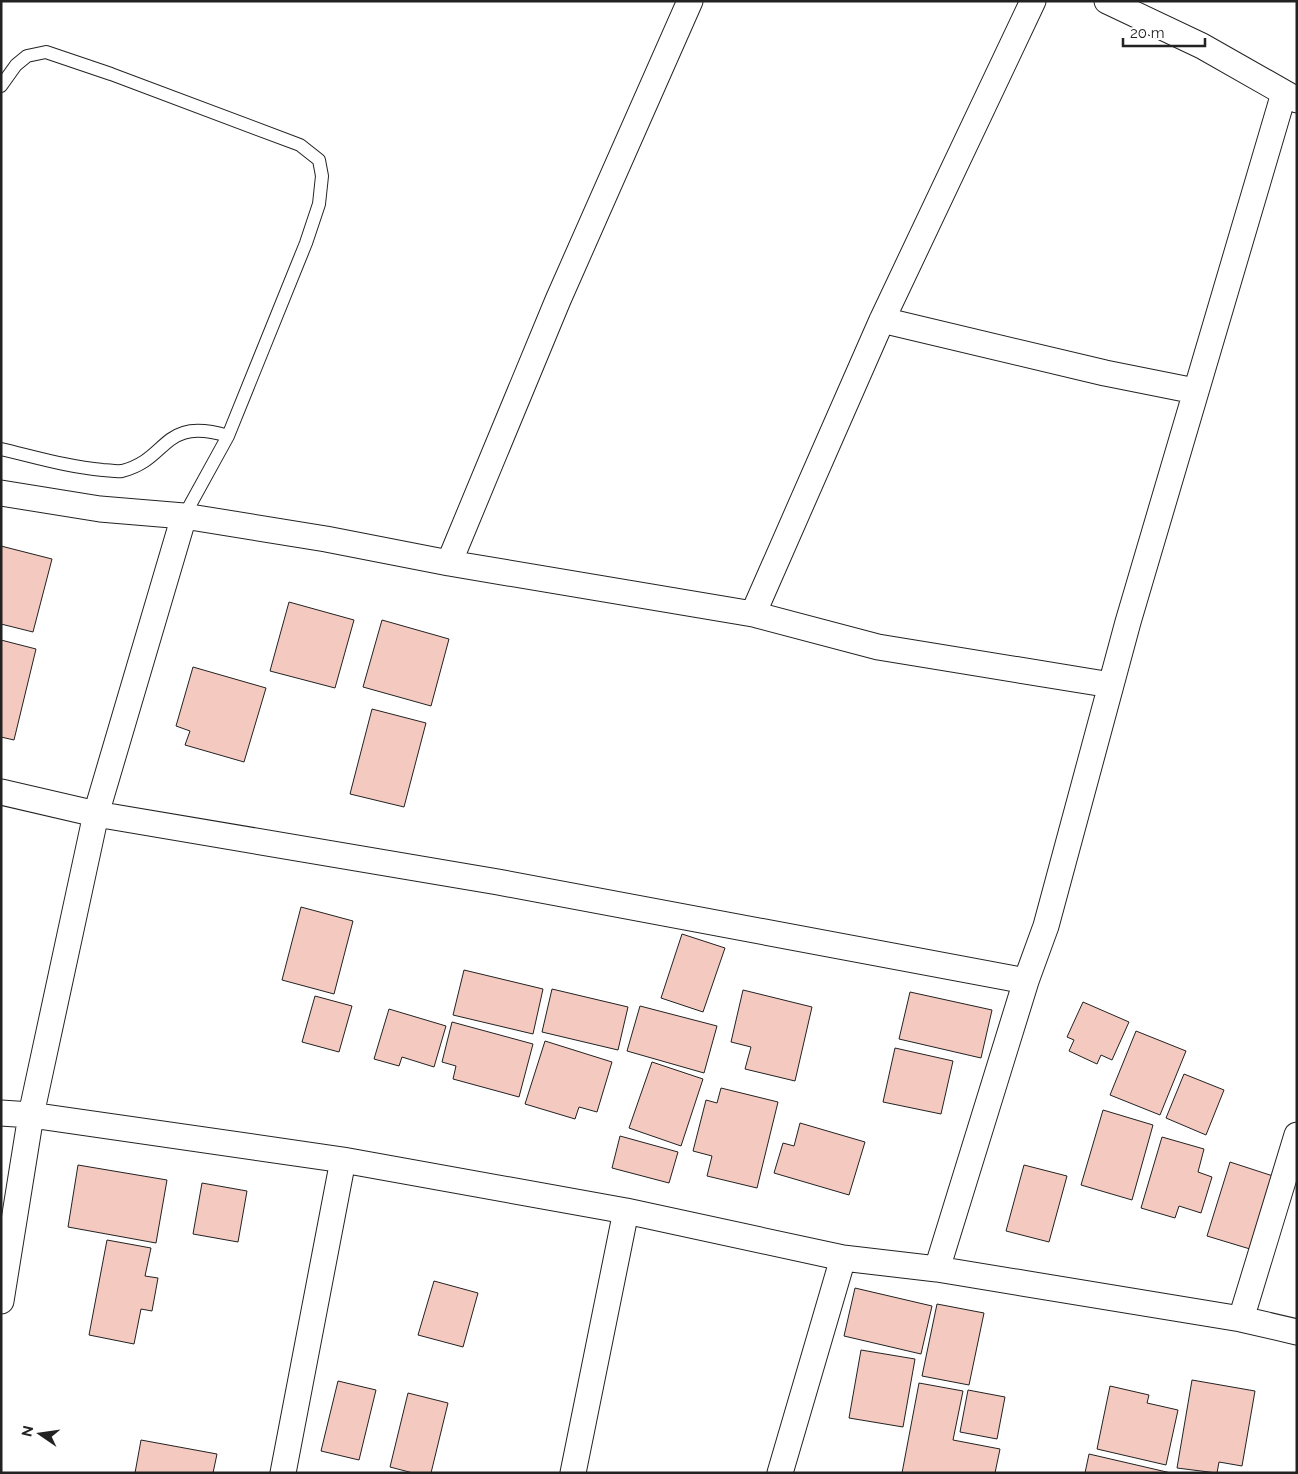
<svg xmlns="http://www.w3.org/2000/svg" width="1298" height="1474" viewBox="0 0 1298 1474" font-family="Raleway,sans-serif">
<rect width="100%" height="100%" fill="#fff"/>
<!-- building -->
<path fill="#f3c9c0" stroke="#222" d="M1,546L52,559L33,632L1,624Z
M289,602L354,620L335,688L270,671Z
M382,620L449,639L431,706L363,687Z
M1,640L36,649L14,740L1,737Z
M193,667L266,688L244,762L185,745L190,731L176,726Z
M372,709L426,723L404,807L350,794Z
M301,907L353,921L334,994L282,980Z
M682,934L725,948L703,1012L661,998Z
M464,970L543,989L533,1034L453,1015Z
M552,989L628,1007L618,1050L542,1032Z
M743,990L812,1007L795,1081L745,1069L751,1047L731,1042Z
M910,992L992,1010L981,1058L899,1039Z
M315,996L352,1006L339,1052L302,1042Z
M1083,1002L1129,1022L1112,1060L1101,1055L1097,1064L1069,1051L1074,1040L1067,1037Z
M640,1006L717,1026L704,1073L627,1051Z
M389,1009L446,1026L434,1067L402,1057L399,1066L374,1059Z
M452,1022L533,1044L519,1097L453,1079L456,1066L442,1062Z
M1136,1031L1186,1051L1160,1115L1110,1095Z
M545,1041L612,1062L597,1112L579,1107L575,1119L525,1104Z
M895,1048L953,1061L941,1114L883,1102Z
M652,1062L703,1079L681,1146L629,1128Z
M1184,1074L1224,1090L1206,1135L1166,1118Z
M721,1088L778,1102L757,1188L707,1176L712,1156L693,1151L706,1100L717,1103Z
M1103,1110L1153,1125L1132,1200L1081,1185Z
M800,1123L865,1142L849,1195L774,1173L783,1143L794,1146Z
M620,1136L678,1152L669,1183L612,1168Z
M1162,1137L1204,1149L1198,1172L1212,1177L1201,1213L1179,1206L1175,1218L1141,1208Z
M1230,1162L1273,1176L1250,1249L1207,1236Z
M78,1165L167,1180L156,1243L68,1227Z
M1024,1165L1067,1176L1049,1242L1006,1231Z
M202,1183L247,1191L238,1242L193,1234Z
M107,1240L151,1248L145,1276L158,1278L152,1311L141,1309L134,1344L89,1335Z
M434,1281L478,1293L463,1347L418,1335Z
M855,1288L932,1306L921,1354L844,1336Z
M937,1304L984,1313L969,1385L922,1376Z
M861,1350L915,1359L903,1427L849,1418Z
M1192,1380L1255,1391L1242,1466L1219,1462L1217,1473L1177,1468Z
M338,1381L376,1390L359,1460L321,1451Z
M919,1383L963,1391L953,1440L1000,1449L995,1473H902Z
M1110,1386L1149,1395L1147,1403L1178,1410L1166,1465L1097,1449Z
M968,1390L1005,1397L997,1439L960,1432Z
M408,1393L448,1403L431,1473H413L390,1467Z
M141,1440L217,1454L213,1473H135Z
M1089,1454L1171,1473H1085Z"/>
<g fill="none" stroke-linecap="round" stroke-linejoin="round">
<!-- lane casing -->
<g stroke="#222" stroke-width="14">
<path id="lane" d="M1,86L16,65L27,56L46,52L111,74L300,145L319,160L322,176L319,204L306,243L228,436L184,516
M1,449C35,457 68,467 103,470C108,470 116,472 122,471C170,459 161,416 228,436"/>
</g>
<!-- street casing -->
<g stroke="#222" stroke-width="27">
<path id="street" d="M1107,1L1202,46L1297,100
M882,320L1105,373L1195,391
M1,493L100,509L184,516L326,539L449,563L753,614L878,647L1111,685
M449,563L558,300L690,1
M753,614L882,320L1033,1
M1,792L96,814L498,882L1026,981
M1,1113L31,1115L343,1160L626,1211L843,1258L937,1269L1241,1319L1297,1332
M937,1269L1026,981L1046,926L1128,622L1284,93
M1,1301L31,1115L96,814L184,516
M1241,1319L1297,1135
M283,1473L343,1160
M573,1473L626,1211
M780,1473L843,1258"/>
</g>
<!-- lane -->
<use href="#lane" stroke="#fff" stroke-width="12"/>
<!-- street -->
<use href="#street" stroke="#fff" stroke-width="25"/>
</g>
<!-- border -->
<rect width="1298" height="1474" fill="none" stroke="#222222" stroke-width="5"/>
<!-- north arrow -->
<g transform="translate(40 1434) rotate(283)" stroke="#ffffff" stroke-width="4" paint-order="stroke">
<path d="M0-4L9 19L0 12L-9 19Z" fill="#222222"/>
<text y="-8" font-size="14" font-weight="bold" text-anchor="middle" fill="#222222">N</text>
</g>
<!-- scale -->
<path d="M1123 38v8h82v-8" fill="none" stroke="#222222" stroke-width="2.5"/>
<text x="1130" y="38" font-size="15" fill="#222222" stroke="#ffffff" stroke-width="4" paint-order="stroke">20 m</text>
</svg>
